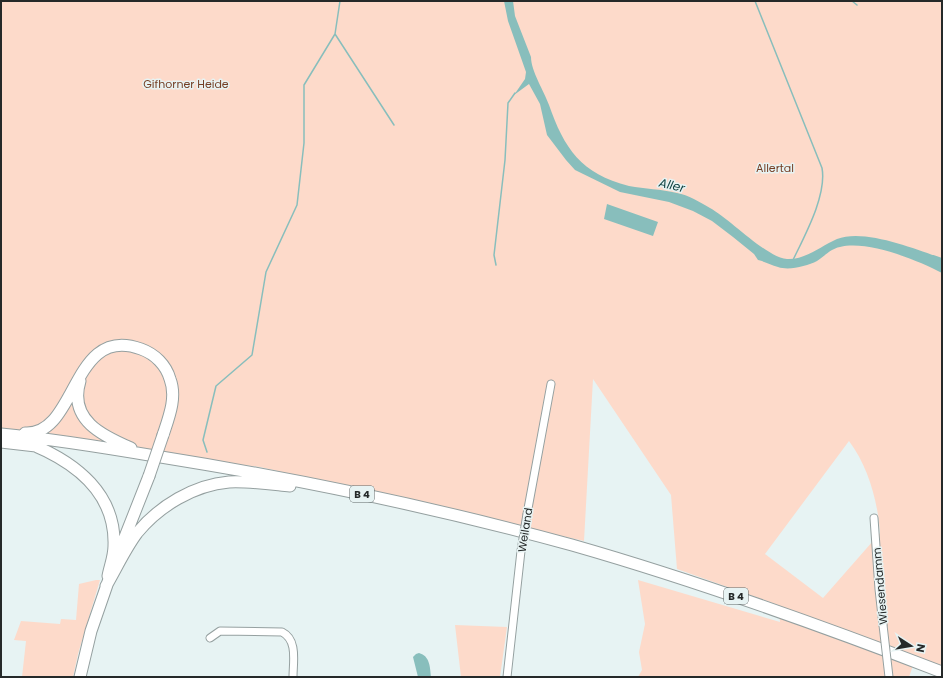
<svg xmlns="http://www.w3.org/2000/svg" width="943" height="678" viewBox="0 0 943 678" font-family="Poppins,sans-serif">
<rect width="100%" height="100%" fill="#e7f3f3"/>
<!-- green -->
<path fill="#fddaca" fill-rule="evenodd" d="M1,1H942V666L916,657L909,677H638L642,670L639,652L645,624L638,580L780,622L778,605L677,569L671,495L593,379L584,541L260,467L1,436ZM849,441C868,466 878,502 880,533L823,598L765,554Z
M96,580H100L78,654L73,677H22L26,641L14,640L21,621L60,624L61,619L76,620L79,584Z
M455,625L507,627L500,677H461Z"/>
<!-- water -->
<path fill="#88bebc" d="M504,1H513L515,16L531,57C531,71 544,91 549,105C564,148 581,174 629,186C645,189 661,189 677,193C688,195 700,202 710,208C730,219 767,258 787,259C805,260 821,246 837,239C864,228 915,249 942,258V273C917,260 868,240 840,247C830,249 825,256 817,261C807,266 789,271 778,267C771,265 766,262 758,260L754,254L733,237L712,221L693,211L669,202L620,192L575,170L566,160L547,135L540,104L529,84L514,95L525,79L526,72L508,21Z
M607,204L658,222L653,236L604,219Z
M419,653C430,656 430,667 431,677H418L413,657L416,654Z"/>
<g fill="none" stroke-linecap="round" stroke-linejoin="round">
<!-- stream -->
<path stroke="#88bebc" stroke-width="1.5" d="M755,1L822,168C827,195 805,235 793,260
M852,1L857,5
M335,34L394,125
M496,265L494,255L505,160L508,103L515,93
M207,452L203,440L216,386L252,355L266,272L297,205L304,143V85L335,34L340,1"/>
<!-- minor casing -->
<g stroke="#95a0a0" stroke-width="9">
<path id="minor" d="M527,514L551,384
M874,518L879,589L883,625
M210,638L220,631L282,632C298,640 293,662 293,677
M507,677L521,551"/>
</g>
<!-- highway casing -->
<g stroke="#95a0a0" stroke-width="13">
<path id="highway" d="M80,381C68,420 103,436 131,448
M25,433C78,436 71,323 141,349C155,354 166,365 170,379C177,397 169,417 163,435
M1,434C54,439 108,448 161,457C299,479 437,508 572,545C698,581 820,625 942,672
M1,442L36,446
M33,445C76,463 116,494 114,546C114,556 110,566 108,576
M119,552L149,476
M106,586C116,569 125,549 137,533C159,506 194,485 229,482C249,481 270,484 290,486
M80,677L91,631L109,579"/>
</g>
<!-- minor -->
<use href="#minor" stroke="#fff" stroke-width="7"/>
<!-- highway -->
<use href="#highway" stroke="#fff" stroke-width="11"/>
<!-- minor-bridge casing -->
<g stroke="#95a0a0" stroke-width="9" stroke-linecap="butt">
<path id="minor-bridge" d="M521,551L527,514
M883,625L889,677"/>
</g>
<!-- highway-bridge casing -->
<g stroke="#95a0a0" stroke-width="13" stroke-linecap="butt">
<path id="highway-bridge" d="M149,476L163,435"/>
</g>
<!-- minor-bridge -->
<use href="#minor-bridge" stroke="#fff" stroke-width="7"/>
<!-- highway-bridge -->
<use href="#highway-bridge" stroke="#fff" stroke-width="11"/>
</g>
<g text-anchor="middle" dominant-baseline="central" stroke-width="3" stroke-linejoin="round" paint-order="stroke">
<!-- shield labels -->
<g fill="#e7f3f3" stroke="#5f6666" stroke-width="1">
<rect x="350" y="486" width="24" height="16" rx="3"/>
<rect x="724" y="588" width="24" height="16" rx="3"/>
</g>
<g font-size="10" font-weight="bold" fill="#252929">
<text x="362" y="494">B 4</text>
<text x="736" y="596">B 4</text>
</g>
<!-- park labels -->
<g font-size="11" fill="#753e24" stroke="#e7f3f3">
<text x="186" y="84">Gifhorner Heide</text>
<text x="775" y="168">Allertal</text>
</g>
<!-- street labels -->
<g font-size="11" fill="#252929" stroke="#e7f3f3">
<text transform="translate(525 530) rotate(-81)">Weiland</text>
<text transform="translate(880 586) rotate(-95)">Wiesendamm</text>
</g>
<!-- water labels -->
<g font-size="12" font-style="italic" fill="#114342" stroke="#e7f3f3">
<text transform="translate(672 185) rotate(14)">Aller</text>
</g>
</g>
<!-- border -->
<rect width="943" height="678" fill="none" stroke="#252929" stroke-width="4"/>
<!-- north arrow -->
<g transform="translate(911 646) rotate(102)" stroke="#e7f3f3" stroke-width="3" paint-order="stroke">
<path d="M0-3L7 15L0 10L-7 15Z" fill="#252929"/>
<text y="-6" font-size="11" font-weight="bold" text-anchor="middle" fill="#252929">N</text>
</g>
</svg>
